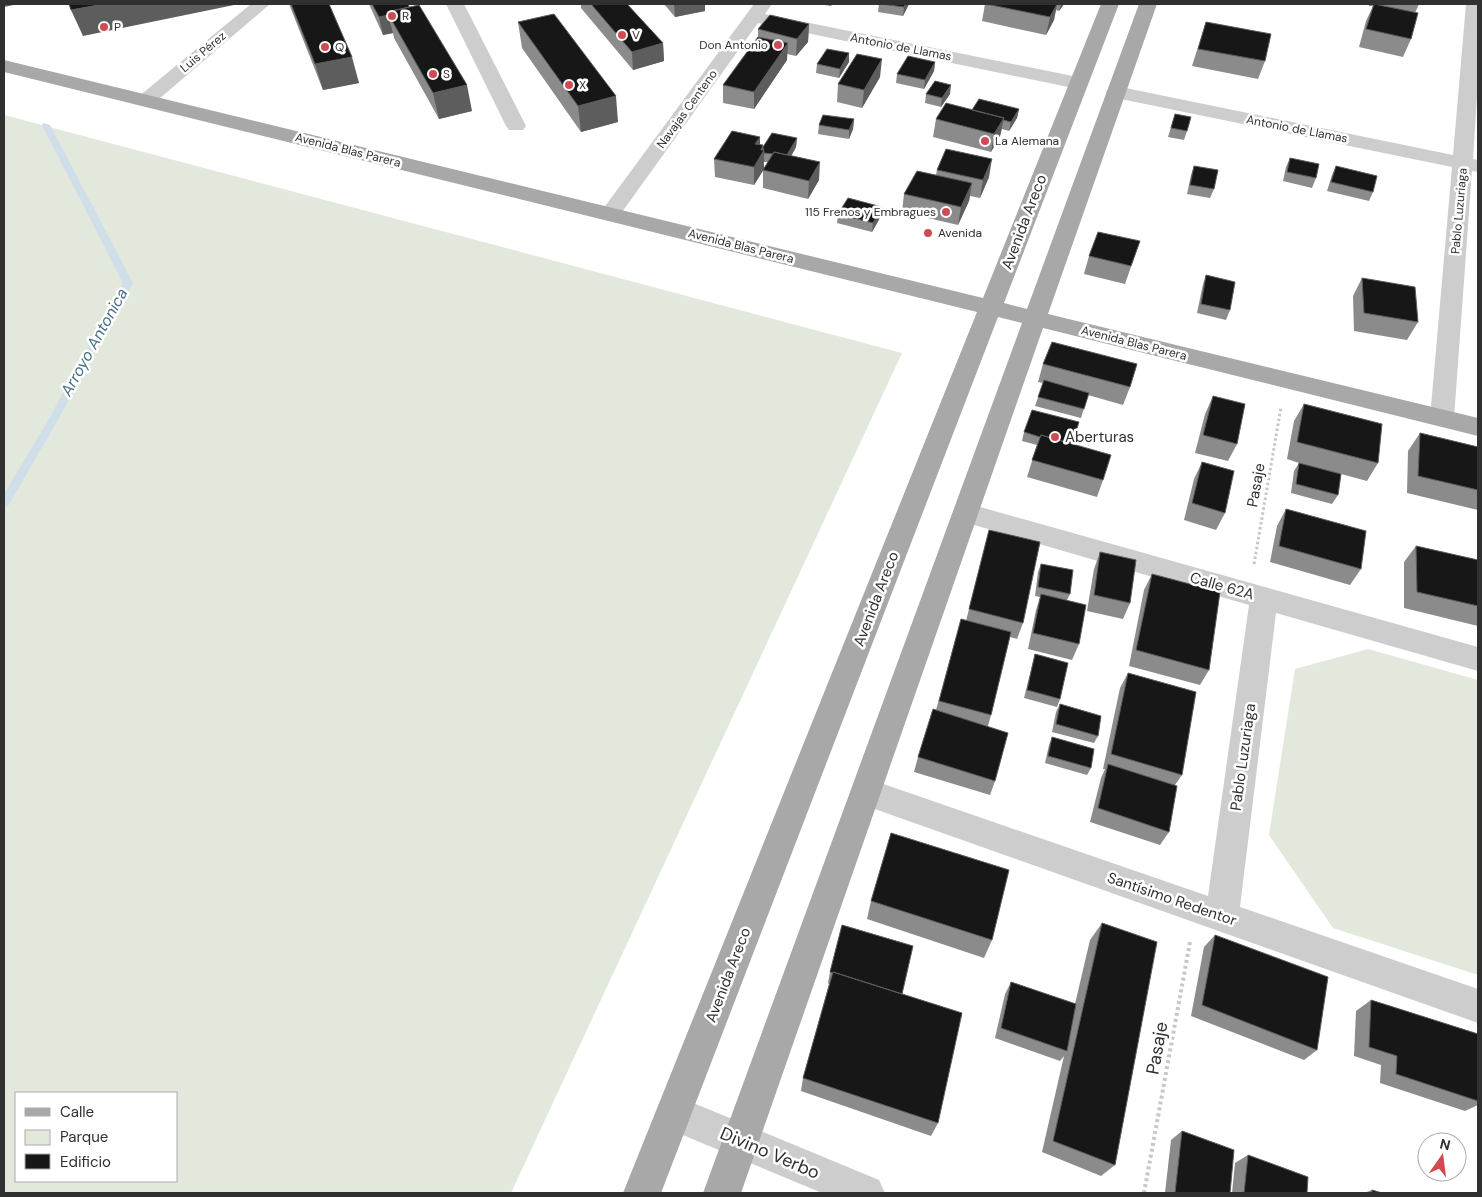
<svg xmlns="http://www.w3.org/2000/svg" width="1482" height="1197" viewBox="0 0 1482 1197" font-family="'DM Sans',sans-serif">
<rect width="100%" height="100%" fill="#fff"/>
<!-- green -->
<path fill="#e3e8dd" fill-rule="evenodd" d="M4,115L902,353L511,1193H4ZM16,1093H176V1181H16Z
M1368,649L1478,680V975L1333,928L1269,835L1295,669Z"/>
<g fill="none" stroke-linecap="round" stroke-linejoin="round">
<!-- stream -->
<path fill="#cfdee8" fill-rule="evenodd" d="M43,123L50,125L133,283L55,425L8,506L4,507V494L46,424L123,283L42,125Z"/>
<!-- path-far1 -->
<path stroke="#c7c7c7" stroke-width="3" stroke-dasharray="2.5 2.5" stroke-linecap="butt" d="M1254,564L1281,407"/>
<!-- path -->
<path stroke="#c7c7c7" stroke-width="4" stroke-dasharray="3 3" stroke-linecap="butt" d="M1144,1193L1190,942"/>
<!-- minor -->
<path fill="#cdcdcd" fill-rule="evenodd" d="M251,4H270L152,105H138L135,101L138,97Z
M446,4H464L526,126L523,130H509L506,126Z
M754,4H772L765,14L1078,77L1085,79L1087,83L1085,87L1078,89L758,23L617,219L610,221L603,219L599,214L603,209Z
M1466,4H1478V81L1473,159L1478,160V172L1472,171L1454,418L1451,424L1442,427L1433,424L1430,418L1452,167L1116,98L1109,96L1106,92L1109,88L1116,86L1453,155Z
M966,503L1478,647V671L1276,613L1240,907L1478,989V1023L855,802L851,792L855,782L866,778L1208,896L1249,605L957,520L953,513L957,506Z
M674,1095L879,1180L885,1193H822L661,1126L656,1113L661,1100Z"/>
<!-- major -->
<path fill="#a8a8a8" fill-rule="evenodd" d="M1101,4H1119L1004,303L1027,309L1139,4H1157L1048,314L1478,418V436L1043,328L741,1193H703L1022,323L998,317L661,1193H623L977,312L4,72V60L983,298Z"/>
</g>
<!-- wall -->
<path fill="#8b8b8b" d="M289,4H329L359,83L323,90Z
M369,4H408L472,111L439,119L394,38L393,33L383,35Z
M576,4H627L663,43L664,61L633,70L581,8V4L577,5Z
M664,4H705V11L675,17Z
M818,4H833L831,6Z
M879,4H909L903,16L878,12Z
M985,4H1064L1059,11L1056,10L1054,20L1046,35L982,21Z
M1369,4H1419L1415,13L1411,39L1403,57L1359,47L1366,21L1373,6H1369Z
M518,22L618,122L581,132L522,48Z
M1206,22L1265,61L1258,79L1192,66Z
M809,24L808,42L796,56L787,54V60L754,109L723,103V85L758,37V29Z
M849,53V62L839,78L816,73L817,64Z
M935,62L934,71L924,89L896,83L897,74Z
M880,77L862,108L837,102L838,84Z
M926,94H950L941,107L925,103Z
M1019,109L1017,118L1009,131L1002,129L1000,136L991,152L933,137L936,119L972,110Z
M1175,114L1187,131L1184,140L1168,137Z
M854,119L853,129L849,139L818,134L819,125Z
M760,137V145L763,147L797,138L796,147L791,156L819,180L808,199L763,188V170L768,162H764V169L754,185L715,177L714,159Z
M1290,158L1316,178L1312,188L1283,181L1286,167Z
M1194,166L1214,189L1210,198L1187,194L1191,175Z
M1336,166L1373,192L1369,201L1327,191L1332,175Z
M937,170L989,177L980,198L970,196L969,201L958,225L902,212L904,194L936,175Z
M882,207L881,216L872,232L837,223L838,214Z
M1140,241L1125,284L1084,274L1089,256Z
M1206,275L1230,310L1226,320L1197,313L1203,284Z
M1362,278L1418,322L1407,340L1354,331L1353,296Z
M1043,364L1130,387L1123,405L1088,395L1081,418L1035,406L1043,383L1038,382Z
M1213,396L1237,444L1228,461L1195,453L1205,414Z
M1304,404L1378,463L1367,481L1341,474L1338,495L1332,504L1291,493L1294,471L1299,463L1287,459L1294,421Z
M1024,432L1072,444L1103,480L1097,497L1027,477L1037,445L1022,441Z
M1420,433L1478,447V510L1407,493L1408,451Z
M1202,462L1225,513L1216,530L1184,520L1194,479Z
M1286,509L1361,569L1350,585L1270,562L1277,526Z
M989,530L1023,623L1017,639L1010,637L991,715L988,726L995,781L990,795L914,772L918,757L936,710L961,619L966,621Z
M1416,546L1478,560V626L1404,608V562Z
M1100,552L1130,603L1123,619L1087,611L1094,569Z
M1041,564L1070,594L1067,600L1079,644L1072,660L1028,649L1036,610L1040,597L1035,596L1038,572Z
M1152,574L1209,670L1200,685L1129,666L1144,590Z
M1035,654L1060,699L1057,707L1024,698Z
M1128,673L1182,775L1175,785L1169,832L1160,845L1090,822L1101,778L1105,769H1103L1120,688Z
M1060,704L1098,736L1094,743L1052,732L1056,712Z
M1052,737L1091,768L1087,775L1045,763L1049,745Z
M871,901L992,940L984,958L867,919Z
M1102,923L1115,1165L1101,1176L1042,1152L1064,1056L1060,1061L995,1038L1005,994L1011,982L1075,1004L1090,940Z
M1215,935L1317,1050L1304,1060L1191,1016L1204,947Z
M830,972L902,994L938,1123L931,1136L801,1091L803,1078L829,984L828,983Z
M1371,1000L1478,1034V1105L1465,1111L1380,1083L1381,1065L1354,1056L1356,1011Z
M1182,1131L1230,1193H1165L1171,1140Z
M1248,1155L1307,1193H1232L1235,1163Z
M1372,1190L1382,1193H1364Z"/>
<!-- shaded-wall -->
<path fill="#5d5d5d" d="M4,4H18L4,7Z
M104,4H239L83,36L71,10Z
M674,4H705V11L675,17Z
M905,4H909L903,16L904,7Z
M1057,4L1054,20L1046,35L1050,17Z
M1061,4H1064L1059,11Z
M388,15L393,33L383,35L379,17Z
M809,24L808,42L796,56L797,39Z
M663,43L664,61L633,70L632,52Z
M788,43L787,60L754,109V92Z
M849,53V62L839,78L840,69Z
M352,57L359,83L323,90L315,64Z
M882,59L880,77L862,108L864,90Z
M935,62L934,71L924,89L925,80Z
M467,85L472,111L439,119L433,93Z
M951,85L950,94L941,107L942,98Z
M616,96L618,122L581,132L578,106Z
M1019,109L1017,118L1009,131L1011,122Z
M1004,118L1000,136L991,152L994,134Z
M854,119L853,129L849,139V130Z
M760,137V155L755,144Z
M797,138L796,147L786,166V157Z
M763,145L764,150V169L754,185V167L761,150Z
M992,159L989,177L980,198L983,180Z
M820,162L819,180L808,199L809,181Z
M972,183L969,201L958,225L961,207Z
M882,207L881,216L872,232L873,223Z"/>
<!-- building -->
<path fill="#171717" stroke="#5d5d5d" d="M69,4H104L71,10Z
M291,4H329L352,57L315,64Z
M372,4H408L409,7L387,12L388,15L379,17Z
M591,4H627L663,43L632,52Z
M881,4H905L904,7Z
M986,4H1057L1050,17Z
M1374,4L1418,13L1411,39L1366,29Z
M419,5L467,85L433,93L387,12Z
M554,14L616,96L578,106L518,22Z
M770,15L809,24L797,39L758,29Z
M1206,22L1271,34L1265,61L1198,49Z
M758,37L788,43L754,92L723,85Z
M827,49L849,53L840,69L817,64Z
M857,54L882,59L864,90L838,84Z
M908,56L935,62L925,80L897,74Z
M935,81L951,85L942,98L926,94Z
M979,99L1019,109L1011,122L1003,120L1004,118L972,110Z
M946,103L1004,118L994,134L936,119Z
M1175,114L1191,117L1187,131L1171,128Z
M823,115L854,119L849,130L819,125Z
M732,131L760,137L755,144L763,145L761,150H764L754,167L714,159Z
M772,133L797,138L787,155L774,152L773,154L764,153L763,147Z
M946,149L992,159L983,180L937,170Z
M774,152L820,162L809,181L763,170Z
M1290,158L1319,164L1316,178L1287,172Z
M1194,166L1218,170L1214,189L1190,185Z
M1336,166L1377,176L1373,192L1331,182Z
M917,171L972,183L961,207L904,194Z
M848,198L882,207L873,223L838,214Z
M1098,232L1140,241L1131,266L1089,256Z
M1206,275L1235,282L1230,310L1201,304Z
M1362,278L1415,287L1418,322L1364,313Z
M1052,342L1137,364L1130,387L1043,364Z
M1044,380L1089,393L1084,409L1038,397Z
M1213,396L1245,404L1237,444L1203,435Z
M1304,404L1382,424L1378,463L1297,442Z
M1032,410L1079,422L1072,444L1041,435L1040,437L1024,432Z
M1420,433L1478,447V490L1418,476Z
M1041,435L1111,455L1103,480L1032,460Z
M1202,462L1234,471L1225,513L1192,503Z
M1299,463L1341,474L1338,495L1296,484Z
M1286,509L1366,531L1361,569L1279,546Z
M989,530L1040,542L1023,623L969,609Z
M1416,546L1478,560V606L1417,592Z
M1100,552L1136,560L1130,603L1094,595Z
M1041,564L1073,570L1070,594L1038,587Z
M1152,574L1220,592L1209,670L1136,650Z
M1041,594L1086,605L1079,644L1033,633Z
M961,619L1011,632L991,715L939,701Z
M1035,654L1068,663L1060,699L1027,690Z
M1128,673L1196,692L1182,775L1111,754Z
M1060,704L1101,716L1098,736L1056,724Z
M933,709L1008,733L995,781L918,757Z
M1052,737L1094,749L1091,768L1048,756Z
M1108,764L1177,786L1169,832L1098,808Z
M891,833L1009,870L992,940L871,901Z
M1102,923L1157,942L1115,1165L1053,1141Z
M842,925L913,946L902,994L833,972V973L830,972Z
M1215,935L1328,977L1317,1050L1202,1005Z
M833,972L962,1013L938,1123L803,1078Z
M1011,982L1076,1004L1067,1051L1001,1028Z
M1371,1000L1478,1034V1101L1396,1074L1397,1056L1369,1047Z
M1182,1131L1234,1150L1230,1193H1175Z
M1248,1155L1308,1177L1307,1193H1244Z
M1372,1190L1382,1193H1372Z"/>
<!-- markers -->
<g fill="#cf4a53" stroke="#fff" stroke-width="2">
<circle cx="392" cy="16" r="5"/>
<circle cx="104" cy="27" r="5"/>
<circle cx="622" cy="35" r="5"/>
<circle cx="778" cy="45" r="5"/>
<circle cx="325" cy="47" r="5"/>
<circle cx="433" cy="74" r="5"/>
<circle cx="569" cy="85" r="5"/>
<circle cx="985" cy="141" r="5"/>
<circle cx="946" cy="212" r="5"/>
<circle cx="928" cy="233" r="5"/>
<circle cx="1055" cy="437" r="5"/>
</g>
<g text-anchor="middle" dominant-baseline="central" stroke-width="5" stroke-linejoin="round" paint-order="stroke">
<!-- far-poi labels -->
<g font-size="12" fill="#303030" stroke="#fff" text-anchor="start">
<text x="402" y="16">R</text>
<text x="114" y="27">P</text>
<text x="632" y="35">V</text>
<text x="768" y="45" text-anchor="end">Don Antonio</text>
<text x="335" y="47">Q</text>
<text x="443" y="74">S</text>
<text x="579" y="85">X</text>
<text x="995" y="141">La Alemana</text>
<text x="936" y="212" text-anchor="end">115 Frenos y Embragues</text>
<text x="938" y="233">Avenida</text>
</g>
<!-- far-street labels -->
<g font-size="12" fill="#303030" stroke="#fff">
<text transform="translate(901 47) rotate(11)">Antonio de Llamas</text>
<text transform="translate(203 52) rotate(-40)">Luis Pérez</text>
<text transform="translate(687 109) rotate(-54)">Navajas Centeno</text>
<text transform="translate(1297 129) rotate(11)">Antonio de Llamas</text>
<text transform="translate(348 150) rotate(14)">Avenida Blas Parera</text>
<text transform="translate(1459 211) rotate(-85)">Pablo Luzuriaga</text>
<text transform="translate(741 246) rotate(14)">Avenida Blas Parera</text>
<text transform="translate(1134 343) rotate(14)">Avenida Blas Parera</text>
</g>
<!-- street labels -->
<g font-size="15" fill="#303030" stroke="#fff">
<text transform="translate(1024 222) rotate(-69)">Avenida Areco</text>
<text transform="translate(1256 485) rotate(-80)">Pasaje</text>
<text transform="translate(1222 586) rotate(16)">Calle 62A</text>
<text transform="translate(876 599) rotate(-69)">Avenida Areco</text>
<text transform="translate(1243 757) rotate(-82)">Pablo Luzuriaga</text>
<text transform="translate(1172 899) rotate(19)">Santísimo Redentor</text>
<text transform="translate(728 975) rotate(-69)">Avenida Areco</text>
</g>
<!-- poi labels -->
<g font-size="15" fill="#303030" stroke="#fff" text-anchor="start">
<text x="1065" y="437">Aberturas</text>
</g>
<!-- water labels -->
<g font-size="16" font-style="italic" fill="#486f88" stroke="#fff">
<text transform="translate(94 342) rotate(-61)">Arroyo Antonica</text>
</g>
<!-- near-street labels -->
<g font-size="18" fill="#303030" stroke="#fff">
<text transform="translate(1157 1048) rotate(-80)">Pasaje</text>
<text transform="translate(770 1153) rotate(23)">Divino Verbo</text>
</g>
</g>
<!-- border -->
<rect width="1482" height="1197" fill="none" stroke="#303030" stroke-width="10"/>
<!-- legend -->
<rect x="15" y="1092" width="162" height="90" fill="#ffffff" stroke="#acacac"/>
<rect x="25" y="1108" width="25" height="8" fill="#a8a8a8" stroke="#acacac"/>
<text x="60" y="1117" font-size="15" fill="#303030">Calle</text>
<rect x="25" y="1130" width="25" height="15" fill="#e3e8dd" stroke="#acacac"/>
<text x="60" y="1142" font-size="15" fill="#303030">Parque</text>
<rect x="25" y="1154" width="25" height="15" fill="#171717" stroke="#acacac"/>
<text x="60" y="1167" font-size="15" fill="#303030">Edificio</text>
<!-- north arrow -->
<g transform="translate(1442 1157) rotate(14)"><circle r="24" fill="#ffffff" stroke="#acacac"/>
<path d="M0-4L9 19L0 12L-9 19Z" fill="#cf4a53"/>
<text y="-8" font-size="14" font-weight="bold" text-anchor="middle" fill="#303030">N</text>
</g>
</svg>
